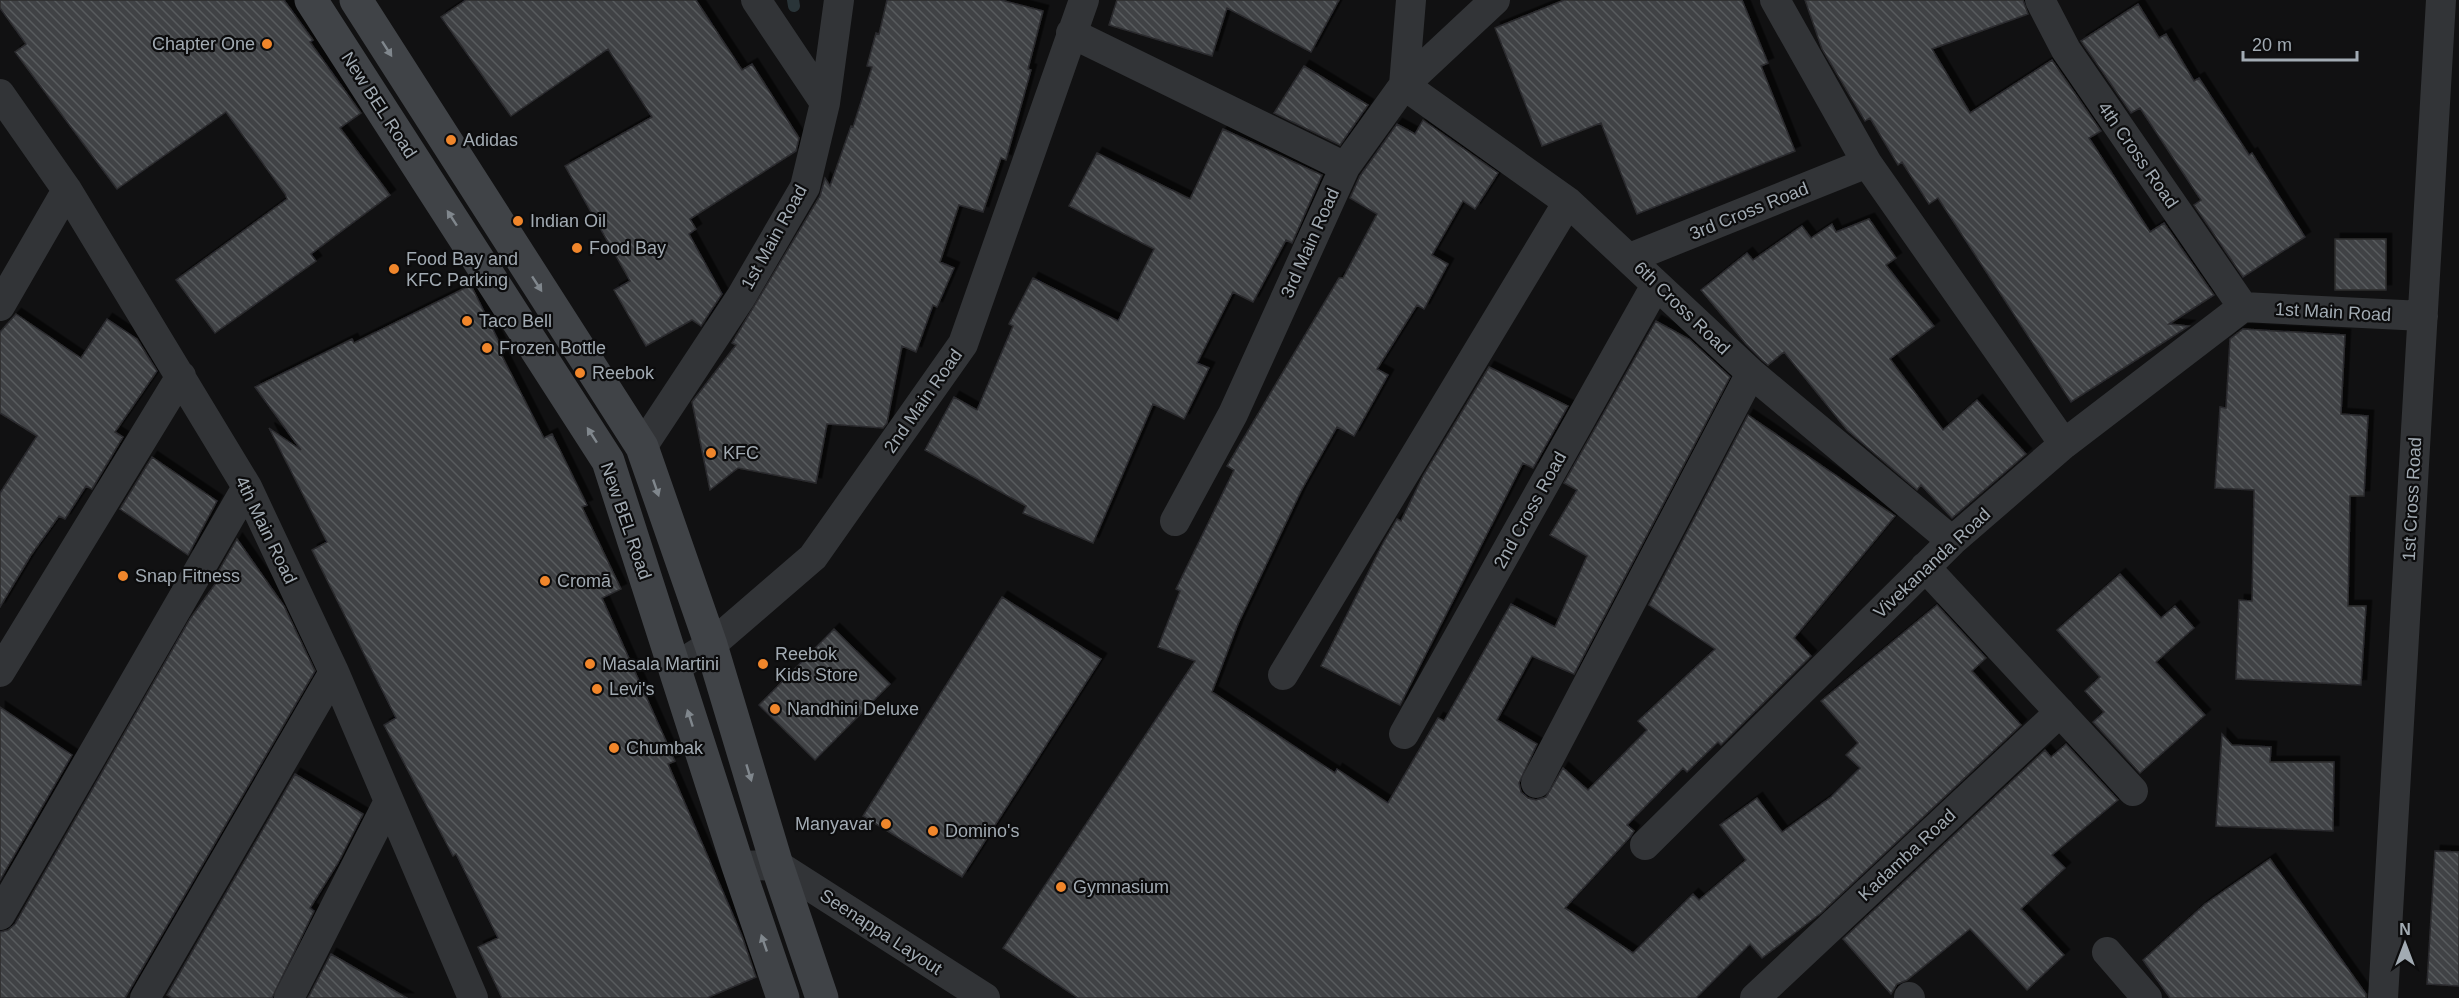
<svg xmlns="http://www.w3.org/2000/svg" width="2459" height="998" viewBox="0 0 2459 998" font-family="Helvetica,sans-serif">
<defs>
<pattern id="building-back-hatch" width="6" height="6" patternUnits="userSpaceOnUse" patternTransform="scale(1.5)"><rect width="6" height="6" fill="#404245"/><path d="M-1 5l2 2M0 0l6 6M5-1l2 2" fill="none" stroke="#585b5d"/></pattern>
<filter id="shadow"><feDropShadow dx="5.5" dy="-5.5" stdDeviation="0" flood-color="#0009"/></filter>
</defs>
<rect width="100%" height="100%" fill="#111112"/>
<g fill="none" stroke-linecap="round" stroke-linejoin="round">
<!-- stream -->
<path stroke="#293438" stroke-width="12" d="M793,0L794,6"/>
</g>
<!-- building -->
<path fill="url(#building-back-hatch)" stroke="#2b2b2e" stroke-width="1.5" filter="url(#shadow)" d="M0,0H284L313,40L310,42L361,113L340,128L390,195L311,254L316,261L215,333L176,280L287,199L285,194L226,112L117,189L15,52L26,44L0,8Z
M466,0H696L742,70L752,64L799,138L796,151L690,219L696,229L689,234L722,294L701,326L692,320L646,346L614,290L630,281L565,166L652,117L608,49L511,116L441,17Z
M887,0H1001L1043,11L1028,69L1031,70L1006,160L1001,158L983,212L959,205L940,262L954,268L937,307L933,305L916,352L902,346L887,423L883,428L827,424L816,483L738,468L710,490L692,402L736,345L732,343L820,196L825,178L830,186L851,126L853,127L872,67L867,66L876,33L879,34Z
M1117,0H1339L1311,52L1227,8L1212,56L1109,25Z
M1564,0H1742L1768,63L1761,66L1795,151L1637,214L1601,123L1542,146L1495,28Z
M1805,0H2023L2028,14L1932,49L1970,113L2052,60L2101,131L2089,138L2150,232L2164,223L2214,295L2169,324L2189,326L2071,402L1938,198L1929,204L1902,162L1898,165L1870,118L1865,121L1822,49Z
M2138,4L2159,38L2166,34L2194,81L2199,78L2249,155L2252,153L2305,237L2243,277L2194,205L2201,200L2140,108L2131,113L2081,41Z
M1304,66L1368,105L1340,145L1274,113Z
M1423,120L1498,173L1475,209L1463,201L1432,255L1448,264L1424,309L1417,305L1377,369L1388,375L1354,436L1337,427L1301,491L1238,624L1212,692L1335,773L1337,769L1388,803L1438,718L1444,721L1511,604L1555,627L1587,556L1550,535L1577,490L1564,483L1656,321L1689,339L1730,377L1574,674L1532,656L1497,720L1537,744L1519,783L1521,792L1528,798L1536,800L1546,797L1563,768L1588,790L1647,730L1638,721L1715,649L1649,605L1748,415L1895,516L1794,638L1811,656L1721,745L1718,742L1687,772L1683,768L1627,825L1634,831L1630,837L1565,908L1633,953L1693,894L1699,900L1746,860L1720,825L1757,798L1782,832L1831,797L1860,768L1846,755L1858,743L1821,701L1937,605L1986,658L1972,671L2021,725L1821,913L1762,958L1750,944L1696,998H1078L1003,948L1195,661L1158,647L1180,591L1176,589L1234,470L1227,466L1339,278H1343L1377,214L1350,198L1360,176L1397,124L1415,134Z
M1223,129L1322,175L1292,243L1286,240L1253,302L1233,292L1197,363L1209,368L1184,419L1153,404L1093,543L1023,513L1026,506L925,450L954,397L977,410L1013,326L1009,324L1033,278L1118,321L1154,249L1069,206L1097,153L1190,199Z
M1869,219L1896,258L1886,265L1934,326L1890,359L1943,430L1977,400L2026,454L1952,518L1921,485L1917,490L1847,430L1784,352L1768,365L1762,360L1746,344L1701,290L1747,253L1753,260L1802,226L1811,238L1832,224L1836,232Z
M2335,239H2386V290H2335Z
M471,285L504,352L501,354L544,438L552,434L587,505L582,507L621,589L602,598L675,761L668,764L742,936L756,977L707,998H502L478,947L498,938L456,854L453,856L384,725L396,718L312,550L327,542L269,428L301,450L255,387L352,339L354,343Z
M16,314L81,358L107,319L137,339L157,371L115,432L123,437L92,489L86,486L65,519L59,516L31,555L0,607V493L37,436L0,413V332Z
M2243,329L2345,335L2341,414L2368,416L2364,496H2350L2348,606H2366L2361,685L2236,679L2239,600L2252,601L2254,490L2215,488L2220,407L2226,408L2230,339Z
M1489,367L1568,406L1533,468L1523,463L1400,705L1321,666L1382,545L1397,519L1401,521L1423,476Z
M152,457L217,501L188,555L120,509Z
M237,539L284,606L315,671L125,998H0V932L8,930L15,924L190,619L221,576L217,574Z
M2120,574L2161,618L2175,606L2194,628L2156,662L2205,715L2140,773L2093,722L2104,712L2085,691L2100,677L2057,630Z
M1002,597L1101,659L962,877L863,816Z
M834,629L890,684L815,760L759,705Z
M0,707L72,755L0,880Z
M2222,734L2232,745L2271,747L2270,762H2334L2333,831L2216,826Z
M2066,744L2118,800L2052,855L2065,868L2021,909L2064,955L2027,990L1970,929L1907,980L1897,984L1891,994L1843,939L2045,750L2051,757Z
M295,774L363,814L338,863L310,908L314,911L272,998H172L167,995Z
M2435,851L2459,852V986L2427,984Z
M2270,859L2366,994V998H2170L2143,960L2205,904Z
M331,954L407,998H308Z"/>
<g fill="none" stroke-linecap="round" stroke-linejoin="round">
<!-- street -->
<path stroke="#323437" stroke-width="30" d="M756,0L825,103
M1411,0L1404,85L1568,202L1751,373L1952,541
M1775,0L1867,163L2064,444
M2040,0L2066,50L2243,307
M1071,33L1345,167
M0,94L67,190L247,487L334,672L473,998
M1630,258L1867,163
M0,306L67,190
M2243,307L2423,316
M642,447L741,297L805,187L825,103L839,0
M1175,521L1233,414L1345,167L1404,85L1495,0
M1925,567L2133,791
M674,668L711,645L813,557L963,344L1084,0
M0,672L181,376
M1283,675L1568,202
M1404,734L1656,285
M1536,783L1751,373
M1645,845L1952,541L2064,444L2243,307
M738,866L777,865L985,998
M0,915L247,487
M2107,952L2147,998
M1909,997L1910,998
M145,998L334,672
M289,998L389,801
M1755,998L2060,712
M2383,998L2441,0"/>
<!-- secondary -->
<path stroke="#404347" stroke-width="33" d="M311,0L608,461L738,866L783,998
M356,0L642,447L711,645L777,865L822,998"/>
</g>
<!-- one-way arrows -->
<defs><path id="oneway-solid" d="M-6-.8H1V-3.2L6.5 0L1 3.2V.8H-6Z" transform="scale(1.5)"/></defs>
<g fill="#80878d">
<use href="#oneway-solid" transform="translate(387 49) rotate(57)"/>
<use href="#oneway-solid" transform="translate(452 218) rotate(-123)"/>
<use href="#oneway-solid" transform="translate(537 284) rotate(57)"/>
<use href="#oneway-solid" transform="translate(592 435) rotate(-123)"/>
<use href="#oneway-solid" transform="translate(656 488) rotate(71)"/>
<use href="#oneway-solid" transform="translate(690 718) rotate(-108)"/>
<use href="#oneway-solid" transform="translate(749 773) rotate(73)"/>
<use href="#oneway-solid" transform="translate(764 943) rotate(-109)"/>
</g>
<!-- markers -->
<g fill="#f0862b" stroke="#0c0c0d" stroke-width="2">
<circle cx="267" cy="44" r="6"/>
<circle cx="451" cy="140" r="6"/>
<circle cx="518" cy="221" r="6"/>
<circle cx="577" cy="248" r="6"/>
<circle cx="394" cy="269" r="6"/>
<circle cx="467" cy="321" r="6"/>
<circle cx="487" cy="348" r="6"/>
<circle cx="580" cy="373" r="6"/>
<circle cx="711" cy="453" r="6"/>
<circle cx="123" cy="576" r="6"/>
<circle cx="545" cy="581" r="6"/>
<circle cx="590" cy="664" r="6"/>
<circle cx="763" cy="664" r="6"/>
<circle cx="597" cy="689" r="6"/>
<circle cx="775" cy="709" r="6"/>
<circle cx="614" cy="748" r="6"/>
<circle cx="886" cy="824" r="6"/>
<circle cx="933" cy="831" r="6"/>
<circle cx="1061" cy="887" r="6"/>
</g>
<g text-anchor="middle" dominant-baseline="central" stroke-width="4.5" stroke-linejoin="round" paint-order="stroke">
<!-- poi labels -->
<g font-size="18" fill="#a2abb3" stroke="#0c0c0d" text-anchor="start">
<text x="255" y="44" text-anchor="end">Chapter One</text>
<text x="463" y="140">Adidas</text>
<text x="530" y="221">Indian Oil</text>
<text x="589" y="248">Food Bay</text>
<text x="406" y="259">Food Bay and<tspan x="406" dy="21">KFC Parking</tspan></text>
<text x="479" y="321">Taco Bell</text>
<text x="499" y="348">Frozen Bottle</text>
<text x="592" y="373">Reebok</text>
<text x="723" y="453">KFC</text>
<text x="135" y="576">Snap Fitness</text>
<text x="557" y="581">Cromā</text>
<text x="775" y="654">Reebok<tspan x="775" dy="21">Kids Store</tspan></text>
<text x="602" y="664">Masala Martini</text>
<text x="609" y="689">Levi's</text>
<text x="787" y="709">Nandhini Deluxe</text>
<text x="626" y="748">Chumbak</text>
<text x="874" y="824" text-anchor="end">Manyavar</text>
<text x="945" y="831">Domino's</text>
<text x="1073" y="887">Gymnasium</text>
</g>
<!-- street labels -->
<g font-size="18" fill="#a2abb3" stroke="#0c0c0d">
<text transform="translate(379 105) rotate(57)">New BEL Road</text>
<text transform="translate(2138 155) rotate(55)">4th Cross Road</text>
<text transform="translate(1749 211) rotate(-22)">3rd Cross Road</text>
<text transform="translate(774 237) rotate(-61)">1st Main Road</text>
<text transform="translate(1310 243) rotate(-66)">3rd Main Road</text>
<text transform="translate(1682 308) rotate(44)">6th Cross Road</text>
<text transform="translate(2333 312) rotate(3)">1st Main Road</text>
<text transform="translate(923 401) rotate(-55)">2nd Main Road</text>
<text transform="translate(2412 499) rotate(-87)">1st Cross Road</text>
<text transform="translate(1530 510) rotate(-61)">2nd Cross Road</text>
<text transform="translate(626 521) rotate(71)">New BEL Road</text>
<text transform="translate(266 530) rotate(64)">4th Main Road</text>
<text transform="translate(1932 563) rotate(-43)">Vivekananda Road</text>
<text transform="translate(1907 855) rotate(-43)">Kadamba Road</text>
<text transform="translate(881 932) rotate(33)">Seenappa Layout</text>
</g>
</g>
<!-- north arrow -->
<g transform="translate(2405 944)" stroke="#0c0c0d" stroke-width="4.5" paint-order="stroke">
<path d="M0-4.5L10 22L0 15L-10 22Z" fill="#a2abb3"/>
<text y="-9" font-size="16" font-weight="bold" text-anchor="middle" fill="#a2abb3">N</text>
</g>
<!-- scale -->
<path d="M2243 51v9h114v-9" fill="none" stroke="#a2abb3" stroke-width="3"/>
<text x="2252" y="51" font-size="18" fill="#a2abb3" stroke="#0c0c0d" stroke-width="4.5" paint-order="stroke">20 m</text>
</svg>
